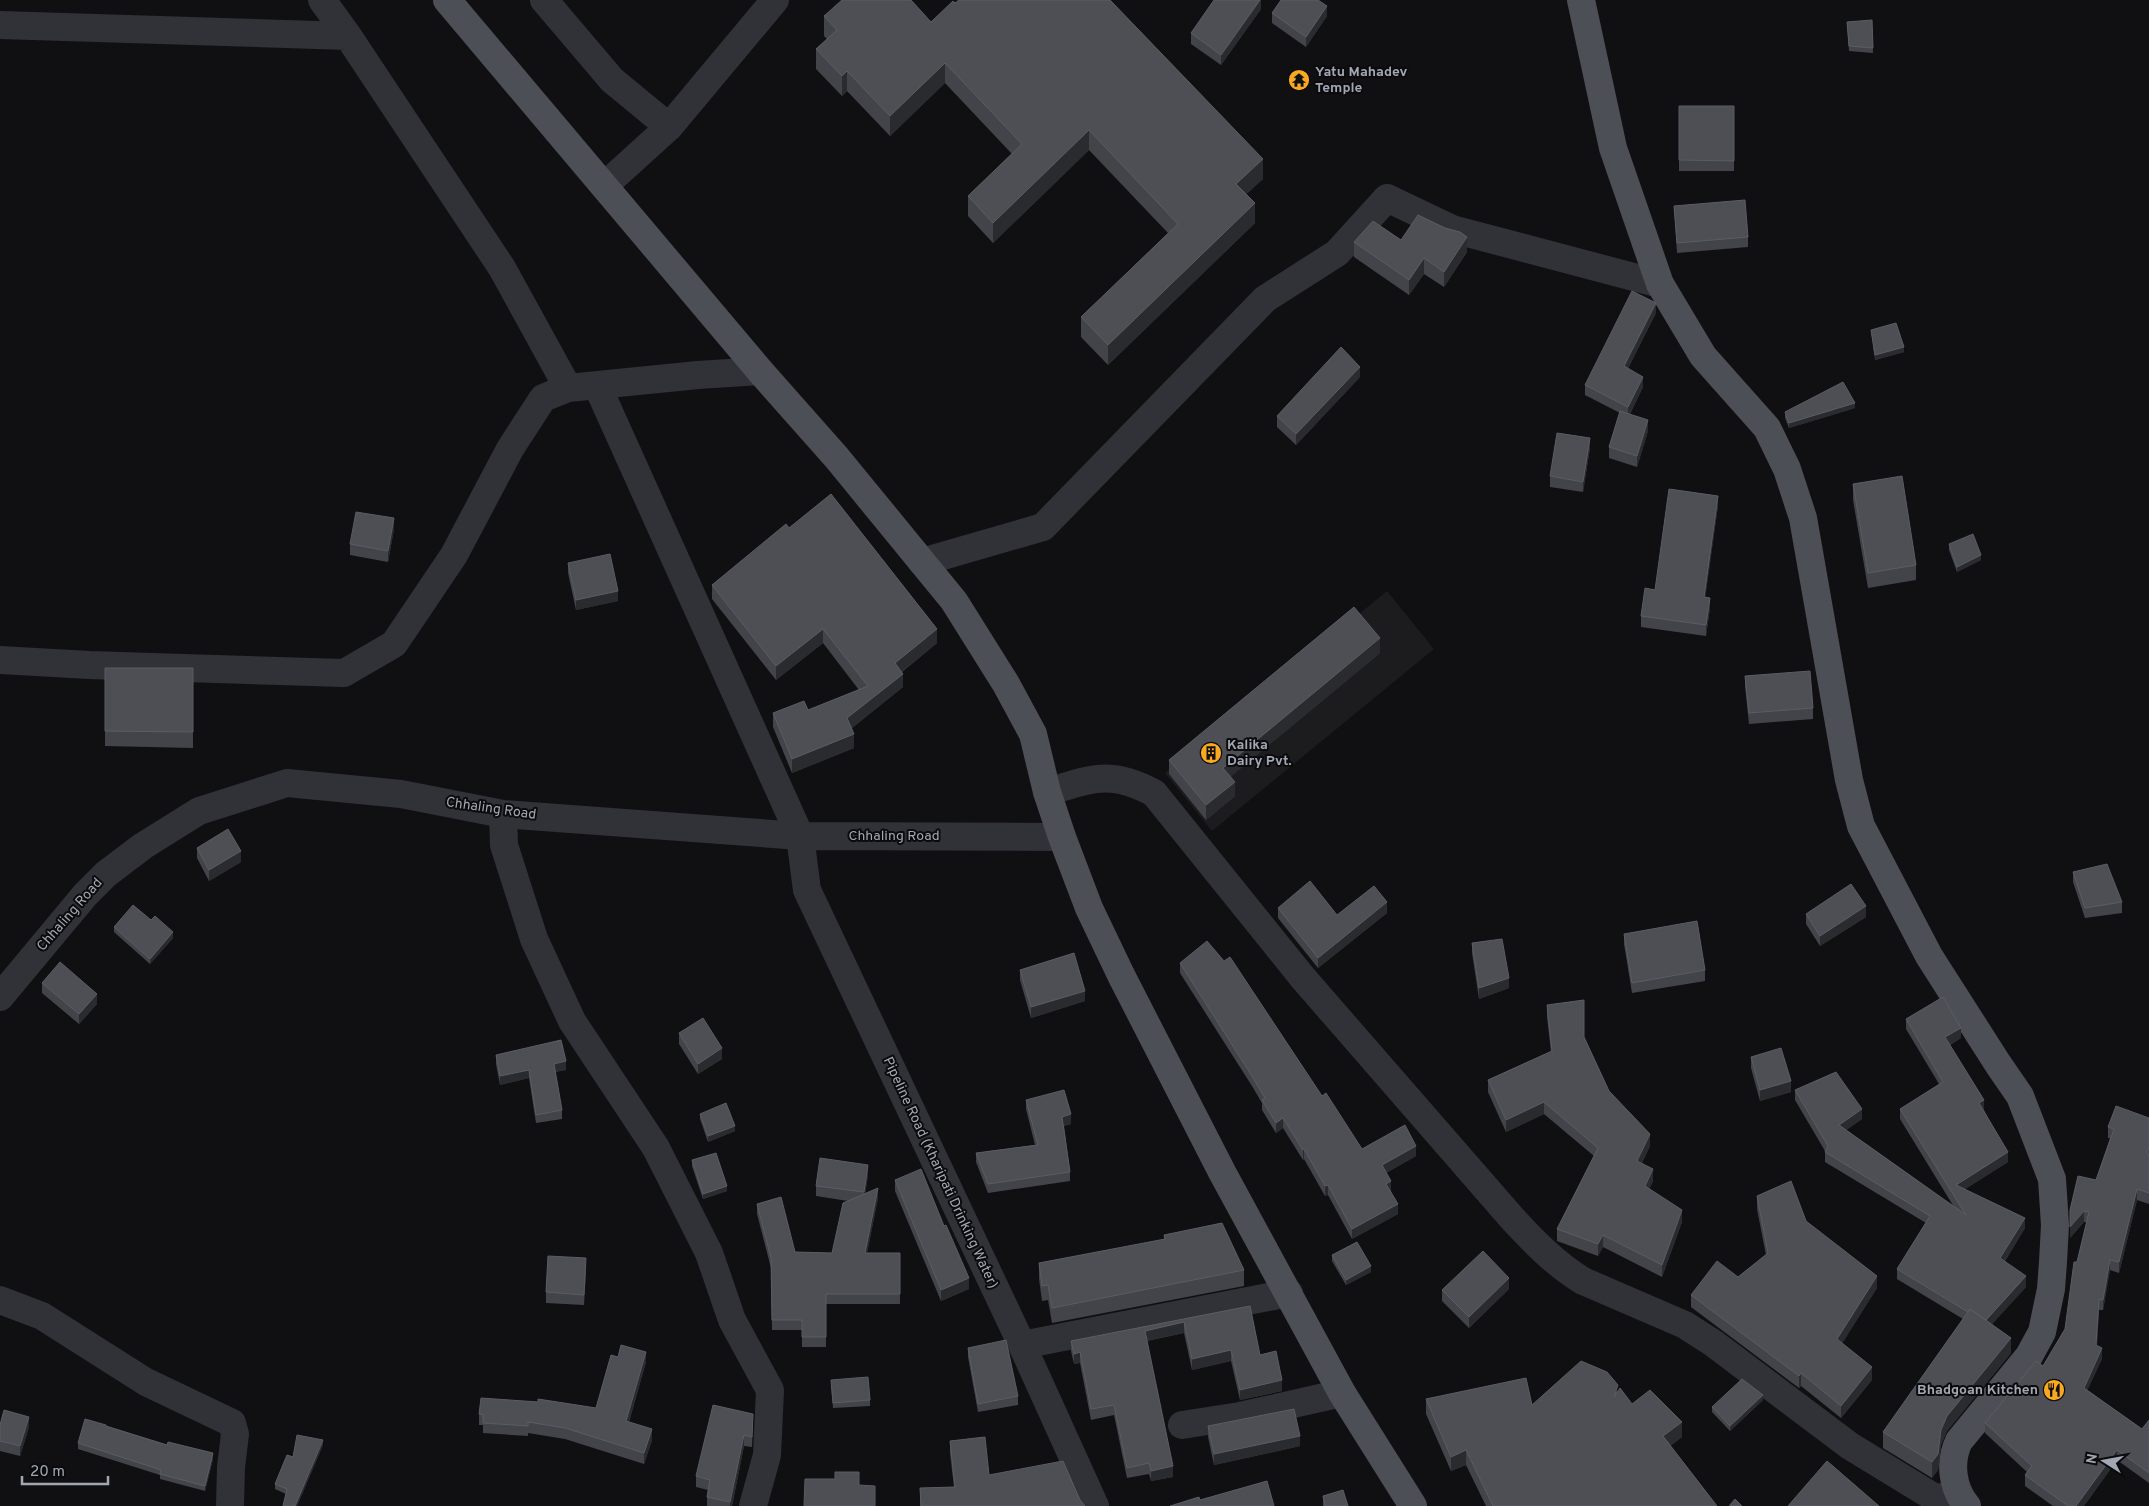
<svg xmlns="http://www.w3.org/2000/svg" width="2149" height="1506" viewBox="0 0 2149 1506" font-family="Overpass,sans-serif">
<rect width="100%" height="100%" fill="#101012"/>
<!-- built -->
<path fill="#1c1c1f" d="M1387,591L1434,649L1212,831L1165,773Z"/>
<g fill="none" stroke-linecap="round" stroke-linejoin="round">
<!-- minor -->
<path stroke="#313237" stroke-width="28" d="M322,0L348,36L502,268L568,388
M544,0L612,80L669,127
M0,25L348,36
M604,186L669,127L775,0
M597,385L800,836L807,890L1022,1345L1095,1506
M922,562L1043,527L1265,299L1337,253L1387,198L1452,229L1660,284
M0,660L89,665L344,673L394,644L454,555L510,449L543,398L568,388L698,375L760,371
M1047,792C1092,779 1109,769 1154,793L1303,978L1511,1217C1533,1241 1555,1264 1583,1281L1685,1325L1713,1343L1850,1446L1935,1498L1959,1495
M503,814L504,845L534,939L572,1021L656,1148L709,1253L732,1320L770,1390L767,1455L753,1506
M0,997L85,895L106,874L143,846L199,811L287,783L401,794L503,814L800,836L1062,837
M0,1300L42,1316L146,1382L232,1423L235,1434L231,1467L230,1506
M1022,1345L1289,1293
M1182,1425L1240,1416L1342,1393"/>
<!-- major -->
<path stroke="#4d4f56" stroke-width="28" d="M447,0L760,371L837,458L954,601L1006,684L1033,734L1047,792L1062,837L1089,908L1121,975L1222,1172L1342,1393L1413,1506
M1581,0L1613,148L1660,284L1703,356L1767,428L1787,469L1803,518L1849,780L1861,826L1929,956L1998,1064L2020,1096L2052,1179L2055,1225L2053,1262L2051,1289L2042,1332L2029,1356L1959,1441C1949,1462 1952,1488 1967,1506"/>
</g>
<!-- wall -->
<path fill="#43444a" d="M1261,0V9L1221,65L1191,44V33Z
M955,3L1263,179L1246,194L1255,223L1108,365L1081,337V317L1168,233L1089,150L993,243L968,216V196L1012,154L945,83L890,136L847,91L842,96L816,69V49L827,39L824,36V16L931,22Z
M1272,13L1327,16L1306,47L1272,23Z
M1872,20L1873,53L1849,51L1847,22Z
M1679,106H1734V171H1679Z
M1674,206L1748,237V247L1677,253Z
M1401,240L1467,252L1444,287L1424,274L1409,295L1354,257V242Z
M1656,313L1628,368L1643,387L1630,414L1648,431L1637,467L1609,458V447L1620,413L1585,395V385Z
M1871,330L1904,352L1875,360Z
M1360,377L1296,445L1277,427V416Z
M1855,408L1789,428L1785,418V412Z
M1590,448L1583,492L1550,487V476Z
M1853,484L1916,565V580L1868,588L1853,500Z
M1718,506L1705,597L1710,608L1706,636L1641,627V616L1655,590Z
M789,528L937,643L902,672L903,687L852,728L854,748L792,773L773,727V713L808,710L859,690L823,643L776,680L712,599V585Z
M394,529L388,562L350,555V544Z
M1949,544L1981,560L1957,572L1949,550Z
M568,563L618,601L576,610L568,573Z
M1380,653L1230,777L1235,796L1206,820L1169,774V760Z
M105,668H193V748L105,746Z
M1745,676L1813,708V719L1749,724L1745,686Z
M197,848L241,862L209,881L197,858Z
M2073,872L2122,902V913L2085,918L2073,882Z
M1278,908L1337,915L1387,913L1318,968L1278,918Z
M1806,914L1866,917L1820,946L1806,924Z
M114,927L173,938L150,964L114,932Z
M1624,934L1705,970V981L1632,993L1624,944Z
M1472,943L1509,988L1479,999L1472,953Z
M1180,963L1322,1096L1362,1149L1416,1156L1386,1173L1391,1191L1398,1214L1352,1239L1328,1195L1325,1196L1304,1159L1303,1160L1283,1128L1276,1133L1262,1110V1103L1252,1086L1180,973Z
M1020,970L1085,1001L1031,1018L1020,980Z
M42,983L97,1004L79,1024L42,993Z
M1547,1005L1584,1037L1609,1091L1650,1146L1642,1163L1653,1181L1649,1189L1682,1222L1662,1277L1603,1247L1598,1256L1557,1241V1229L1594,1156L1544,1114L1506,1132L1488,1092V1080L1551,1052L1547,1017Z
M1906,1019L1961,1038L1950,1045L1984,1110L2008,1162L1965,1189L2025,1228L2005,1261L2026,1287L1992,1324L2011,1353L1947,1431L1941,1445L1938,1470L1932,1478L1883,1448V1432L1963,1319L1897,1279V1269L1926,1223L1825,1162V1151L1795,1100V1090L1862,1119L1846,1130L1954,1207L1900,1119V1109L1939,1084L1906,1029Z
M679,1033L722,1059L698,1074L679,1044Z
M496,1055L566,1070L555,1072L562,1110V1119L536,1123L529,1078L500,1085L496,1064Z
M1751,1057L1791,1092L1760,1101L1751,1068Z
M1026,1100L1071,1124L1064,1126L1070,1172V1181L988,1193L976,1162V1153L1035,1145L1026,1109Z
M700,1114L735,1131L708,1142L700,1119Z
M2149,1118V1204L2137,1200L2119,1273L2110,1270L2103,1310H2099L2097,1345L2102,1359L2087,1390L2142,1429L2149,1420V1483L2117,1460L2084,1506H2053L2025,1486V1475L2027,1472L1985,1433V1423L2043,1366L2065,1329L2077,1262L2087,1222H2084L2070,1238L2096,1180L2110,1138H2108V1127Z
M692,1160L727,1191L703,1199L692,1166Z
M868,1175L865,1194L878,1198L867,1253H900V1304H826V1347H802V1330H772L771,1268L757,1214V1204L795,1252L832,1253L848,1201L816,1196V1186Z
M895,1180L969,1289L941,1301L895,1191Z
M1757,1196L1806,1221L1877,1288L1842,1343L1872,1380L1841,1418L1801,1386L1799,1388L1691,1307V1295L1738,1277L1766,1255L1757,1209Z
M1164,1235L1244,1270V1286L1052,1323L1048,1300L1042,1301L1039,1279V1263L1164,1240Z
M1332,1255L1371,1272L1346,1285L1332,1261Z
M586,1269L584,1305L546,1303V1292Z
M1509,1289L1469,1328L1442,1301V1290Z
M1250,1306L1260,1355L1282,1391L1240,1400L1231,1361L1192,1370L1184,1333L1147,1341L1173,1477L1151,1481L1149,1474L1127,1478L1114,1415L1091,1420L1080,1363L1074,1364L1071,1351V1341Z
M968,1348L1018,1396V1405L978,1412L968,1357Z
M646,1362L629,1422L652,1440L644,1464L565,1439L528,1433V1436L483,1433V1425H479V1414L596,1408Z
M831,1385L870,1400V1406L833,1408Z
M1618,1391L1632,1404L1682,1437L1670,1446L1717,1506H1486L1466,1465L1451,1471L1426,1414V1399L1532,1405Z
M1763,1400L1730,1431L1712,1412V1407Z
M753,1424L752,1447L744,1446L732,1506H707V1497L708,1490L696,1487V1476Z
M0,1425L29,1427L20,1456L0,1451Z
M106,1426L213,1459L205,1491L160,1479V1475L78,1449V1443Z
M1208,1426L1300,1446L1214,1465L1208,1437Z
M950,1441L989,1475L1080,1500L1085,1506H920V1488L954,1487L950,1453Z
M323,1445L297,1506H283L286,1494L275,1489V1484L293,1457Z
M1323,1496L1348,1506H1323Z"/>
<!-- shaded-wall -->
<path fill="#2a2b2f" d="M1260,0H1261V9L1221,65V55Z
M1327,6V16L1306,47V37Z
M945,63V83L890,136V116Z
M847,71V91L842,96V76Z
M1089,130V150L993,243V223Z
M1263,159V179L1236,204V184Z
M1255,203V223L1108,365V345Z
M1467,237V252L1444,287V272Z
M1424,258V274L1409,295V280Z
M1656,303V313L1624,377V366Z
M1904,347V352L1875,360V355Z
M1360,367V377L1296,445V434Z
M1643,377V387L1628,417V407Z
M1855,403V408L1789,428V423Z
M1648,420V431L1637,467V456Z
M1590,438V448L1583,492V482Z
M1718,496V506L1704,608V597Z
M394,518V529L388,562V551Z
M1981,555V560L1957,572V567Z
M618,591V601L576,610V600Z
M1710,598V608L1706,636V625Z
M823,629V643L776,680V666Z
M937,629V643L895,677V663Z
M1380,638V653L1223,783V768Z
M903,674V687L847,732V718Z
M854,734V748L792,773V759Z
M1235,782V796L1206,820V805Z
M241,851V862L209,881V870Z
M1387,902V913L1318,968V958Z
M1866,906V917L1820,946V936Z
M173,932V938L150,964V959Z
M1509,978V988L1479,999V988Z
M1085,991V1001L1031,1018V1007Z
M97,994V1004L79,1024V1014Z
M1961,1028V1038L1945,1047V1037Z
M722,1048V1059L698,1074V1064Z
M566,1061V1070L554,1072V1064Z
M529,1070V1078L500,1085V1076Z
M1791,1081V1092L1760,1101V1090Z
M1984,1100V1110L1979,1113V1103Z
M1544,1102V1114L1506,1132V1120Z
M1862,1109V1119L1839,1135V1125Z
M1071,1114V1124L1062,1126V1117Z
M1283,1118V1128L1276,1133V1123Z
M735,1126V1131L708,1142V1136Z
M1650,1134V1146L1637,1173V1161Z
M1416,1146V1156L1382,1175V1165Z
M1304,1149V1159L1303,1160V1150Z
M2008,1152V1162L1956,1195V1185Z
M868,1165V1175L864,1203V1192Z
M1653,1169V1181L1645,1198V1186Z
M1391,1181V1191L1386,1194V1184Z
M1328,1185V1195L1325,1196V1186Z
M727,1186V1191L703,1199V1194Z
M878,1188V1198L865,1263V1253Z
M2137,1189V1200L2119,1273V1262Z
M1398,1204V1214L1352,1239V1229Z
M1682,1210V1222L1662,1277V1265Z
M2084,1211V1222L2070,1238V1227Z
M2025,1218V1228L2000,1268V1258Z
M1603,1235V1247L1598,1256V1244Z
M586,1258V1269L584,1305V1295Z
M2110,1260V1270L2103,1310V1300Z
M1371,1266V1272L1346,1285V1280Z
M1877,1276V1288L1837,1352V1339Z
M2026,1276V1287L1985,1332V1322Z
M969,1278V1289L941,1301V1290Z
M1509,1278V1289L1469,1328V1317Z
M2099,1299V1310L2096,1356V1345Z
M1184,1322V1333L1145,1341V1331Z
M2011,1338V1353L1947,1431L1941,1445L1938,1470L1932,1478V1462L1941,1430L1947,1416Z
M2102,1348V1359L2084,1398V1388Z
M1231,1350V1361L1192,1370V1359Z
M646,1352V1362L626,1431V1421Z
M1080,1352V1363L1074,1364V1354Z
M1872,1367V1380L1841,1418V1406Z
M1801,1373V1386L1799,1388V1376Z
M1282,1380V1391L1240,1400V1390Z
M1763,1395V1400L1730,1431V1426Z
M29,1417V1427L20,1456V1446Z
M1682,1422V1437L1663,1451V1436Z
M652,1429V1440L644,1464V1453Z
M744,1435V1446L732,1506H730V1502Z
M1300,1436V1446L1214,1465V1454Z
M323,1440V1445L297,1506H295Z
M1466,1450V1465L1451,1471V1457Z
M2117,1450V1460L2084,1506H2076Z
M213,1453V1459L205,1491V1486Z
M1173,1466V1477L1151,1481V1471Z"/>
<!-- building -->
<path fill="#4d4f55" stroke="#5a5d64" d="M842,0H911L931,22L953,1L955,3L959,0H1110L1263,159L1236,184L1255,203L1108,345L1081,317L1178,224L1089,130L993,223L968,196L1022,144L945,63L890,116L847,71L842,76L816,49L837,30L824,16Z
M1214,0H1260L1221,55L1191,33Z
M1281,0H1318L1327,6L1306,37L1272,13Z
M1872,20L1873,48L1849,46L1847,22Z
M1679,106H1734V161L1679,160Z
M1745,200L1748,237L1677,243L1674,206Z
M1418,215L1445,228L1460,232L1467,237L1444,272L1424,258L1409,280L1354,242L1373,221L1401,240Z
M1632,291L1656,303L1624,366L1643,377L1628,407L1585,385Z
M1896,323L1904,347L1875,355L1871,330Z
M1341,347L1360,367L1296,434L1277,416Z
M1843,382L1855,403L1789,423L1785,412Z
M1620,411L1648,420L1637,456L1609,447Z
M1557,433L1590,438L1583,482L1550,476Z
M1902,476L1916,565L1868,573L1853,484Z
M1669,489L1718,496L1704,597L1710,598L1706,625L1641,616L1645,588L1655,590Z
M831,494L937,629L895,663L903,674L847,718L854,734L792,759L773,713L804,701L808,710L868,686L823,629L776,666L712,585L786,524L789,528Z
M356,512L394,518L388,551L350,544Z
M1973,534L1981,555L1957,567L1949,544Z
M610,554L618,591L576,600L568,563Z
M1354,607L1380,638L1223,768L1235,782L1206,805L1169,760Z
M105,668H193V732L105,731Z
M1810,671L1813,708L1749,713L1745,676Z
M228,829L241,851L209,870L197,848Z
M2107,864L2122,902L2085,908L2073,872Z
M1310,881L1337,915L1374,886L1387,902L1318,958L1278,908Z
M1851,884L1866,906L1820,936L1806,914Z
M133,905L151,920L155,916L173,932L150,959L114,927Z
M1697,921L1705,970L1632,983L1624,934Z
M1502,939L1509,978L1479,988L1472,943Z
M1207,941L1224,961L1230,957L1322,1096L1326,1093L1362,1149L1405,1125L1416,1146L1382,1165L1391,1181L1386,1184L1398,1204L1352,1229L1328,1185L1325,1186L1304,1149L1303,1150L1283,1118L1276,1123L1262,1100L1265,1098L1252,1076L1180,963Z
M1074,953L1085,991L1031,1007L1020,970Z
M60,962L97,994L79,1014L42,983Z
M1943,997L1961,1028L1945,1037L1984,1100L1979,1103L2008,1152L1956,1185L2025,1218L2000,1258L2026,1276L1986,1320L1970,1309L1968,1312L1897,1269L1930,1216L1825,1152L1828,1146L1795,1090L1836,1072L1862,1109L1839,1125L1966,1215L1900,1109L1943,1082L1906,1019Z
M1584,1000V1037L1609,1091L1650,1134L1637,1161L1653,1169L1645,1186L1682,1210L1662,1265L1603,1235L1598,1244L1557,1229L1598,1148L1544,1102L1506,1120L1488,1080L1552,1051L1547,1005Z
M703,1018L722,1048L698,1064L679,1033Z
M561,1040L566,1061L554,1064L562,1110L536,1115L529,1070L500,1076L496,1055Z
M1781,1048L1791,1081L1760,1090L1751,1057Z
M1064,1090L1071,1114L1062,1117L1070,1172L988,1184L976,1153L1038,1145L1026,1100Z
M726,1103L735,1126L708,1136L700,1114Z
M2116,1106L2149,1118V1147L2147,1153L2149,1154V1193L2137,1189L2119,1262L2110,1260L2103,1300L2099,1299L2096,1345L2102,1348L2084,1388L2142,1429L2149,1420V1473L2117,1450L2076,1506H2068L2025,1475L2032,1466L1985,1423L2036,1361L2043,1366L2065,1329L2074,1262H2077L2089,1212L2084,1211L2070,1227V1210L2078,1176L2096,1180L2114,1129L2108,1127Z
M716,1153L727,1186L703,1194L692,1160Z
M820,1158L868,1165L864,1192L816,1186Z
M921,1169L944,1226L946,1225L969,1278L941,1290L895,1180Z
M1791,1181L1806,1221L1877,1276L1837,1339L1872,1367L1841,1406L1801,1373L1799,1376L1691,1295L1717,1261L1738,1277L1768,1253L1757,1196Z
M878,1188L865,1253H900V1294H826V1337H802V1320H772L771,1258L757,1204L781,1197L795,1252L832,1253L843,1203Z
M1222,1223L1244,1270L1052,1308L1048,1285L1042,1286L1039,1263L1165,1239L1164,1235Z
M1357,1242L1371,1266L1346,1280L1332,1255Z
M1483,1251L1509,1278L1469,1317L1442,1290Z
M548,1256L586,1258L584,1295L546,1292Z
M1250,1306L1260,1355L1276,1351L1282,1380L1240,1390L1231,1350L1192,1359L1184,1322L1145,1331L1173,1466L1151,1471L1149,1463L1127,1468L1114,1405L1091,1409L1080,1352L1074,1354L1071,1341Z
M1970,1309L2011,1338L1947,1416L1941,1430L1938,1454L1932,1462L1883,1432Z
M1006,1340L1018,1396L978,1404L968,1348Z
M621,1345L646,1352L626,1421L652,1429L644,1453L565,1428L528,1422V1426L483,1423V1415L479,1414L481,1398L538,1402V1399L596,1408L611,1355L618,1357Z
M1581,1361L1607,1372L1618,1385L1614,1397L1620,1388L1632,1404L1650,1390L1682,1422L1663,1436L1717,1506H1493L1466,1450L1451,1457L1426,1399L1526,1378L1532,1405Z
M868,1377L870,1400L833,1403L831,1380Z
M1742,1379L1763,1395L1730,1426L1712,1407Z
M713,1405L753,1414L752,1437L744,1435L730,1502L707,1497L710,1480L696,1476Z
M1294,1409L1300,1436L1214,1454L1208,1426Z
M4,1410L29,1417L20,1446L0,1441V1425Z
M85,1419L106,1425V1426L167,1445L168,1442L213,1453L205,1486L160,1474L161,1470L78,1443Z
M297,1435L323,1440L295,1506H283L287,1489L275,1484L287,1455L293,1457Z
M985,1437L989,1475L1063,1461L1080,1500L1085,1506H921L920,1488L955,1487L950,1441Z
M1827,1461L1879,1506H1788Z
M835,1472H859V1485L875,1486V1506H804L805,1479H835Z
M1267,1481L1274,1506H1170L1199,1497L1200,1500Z
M1343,1490L1348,1506H1325L1323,1496Z
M1735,1499L1742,1506H1729Z"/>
<!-- icons -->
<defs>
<g id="temple-disc" transform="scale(1.125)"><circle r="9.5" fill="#f9a821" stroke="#0b0b0d"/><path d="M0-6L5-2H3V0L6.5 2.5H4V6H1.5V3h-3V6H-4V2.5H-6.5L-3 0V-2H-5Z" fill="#111"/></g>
<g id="building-disc" transform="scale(1.125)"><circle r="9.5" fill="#f9a821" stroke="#0b0b0d"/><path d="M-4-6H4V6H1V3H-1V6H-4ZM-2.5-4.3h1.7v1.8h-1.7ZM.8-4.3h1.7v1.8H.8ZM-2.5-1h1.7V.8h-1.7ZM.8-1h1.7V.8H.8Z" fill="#111"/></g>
<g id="restaurant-disc" transform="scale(1.125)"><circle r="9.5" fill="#f9a821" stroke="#0b0b0d"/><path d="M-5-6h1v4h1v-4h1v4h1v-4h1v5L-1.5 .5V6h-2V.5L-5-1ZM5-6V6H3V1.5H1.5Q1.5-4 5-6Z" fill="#111"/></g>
</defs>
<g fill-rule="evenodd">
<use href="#temple-disc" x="1299" y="80"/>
<use href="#building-disc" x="1211" y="753"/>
<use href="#restaurant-disc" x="2054" y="1390"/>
</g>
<g text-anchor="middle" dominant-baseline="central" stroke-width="4" stroke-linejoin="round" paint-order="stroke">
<!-- poi labels -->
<g font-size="14" font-weight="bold" fill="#a1a7b3" stroke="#0b0b0d" text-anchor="start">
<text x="1315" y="72">Yatu Mahadev<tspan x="1315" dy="16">Temple</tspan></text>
<text x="1227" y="745">Kalika<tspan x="1227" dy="16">Dairy Pvt.</tspan></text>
<text x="2038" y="1390" text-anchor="end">Bhadgoan Kitchen</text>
</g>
<!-- street labels -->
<g font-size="14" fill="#a1a7b3" stroke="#0b0b0d">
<text transform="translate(491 809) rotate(8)">Chhaling Road</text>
<text x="894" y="836">Chhaling Road</text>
<text transform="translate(70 915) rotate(-49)">Chhaling Road</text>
<text transform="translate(940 1173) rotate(65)">Pipeline Road (Kharipati Drinking Water)</text>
</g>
</g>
<!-- north arrow -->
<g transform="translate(2104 1461) rotate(281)" stroke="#0b0b0d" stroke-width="4" paint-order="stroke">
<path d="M0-4L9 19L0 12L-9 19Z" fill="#a1a7b3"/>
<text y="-8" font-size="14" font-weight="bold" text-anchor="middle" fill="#a1a7b3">N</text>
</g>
<!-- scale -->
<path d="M22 1476v8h86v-8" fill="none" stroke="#a1a7b3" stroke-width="2.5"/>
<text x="30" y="1476" font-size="15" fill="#a1a7b3" stroke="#0b0b0d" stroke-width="4" paint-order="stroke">20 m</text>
</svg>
